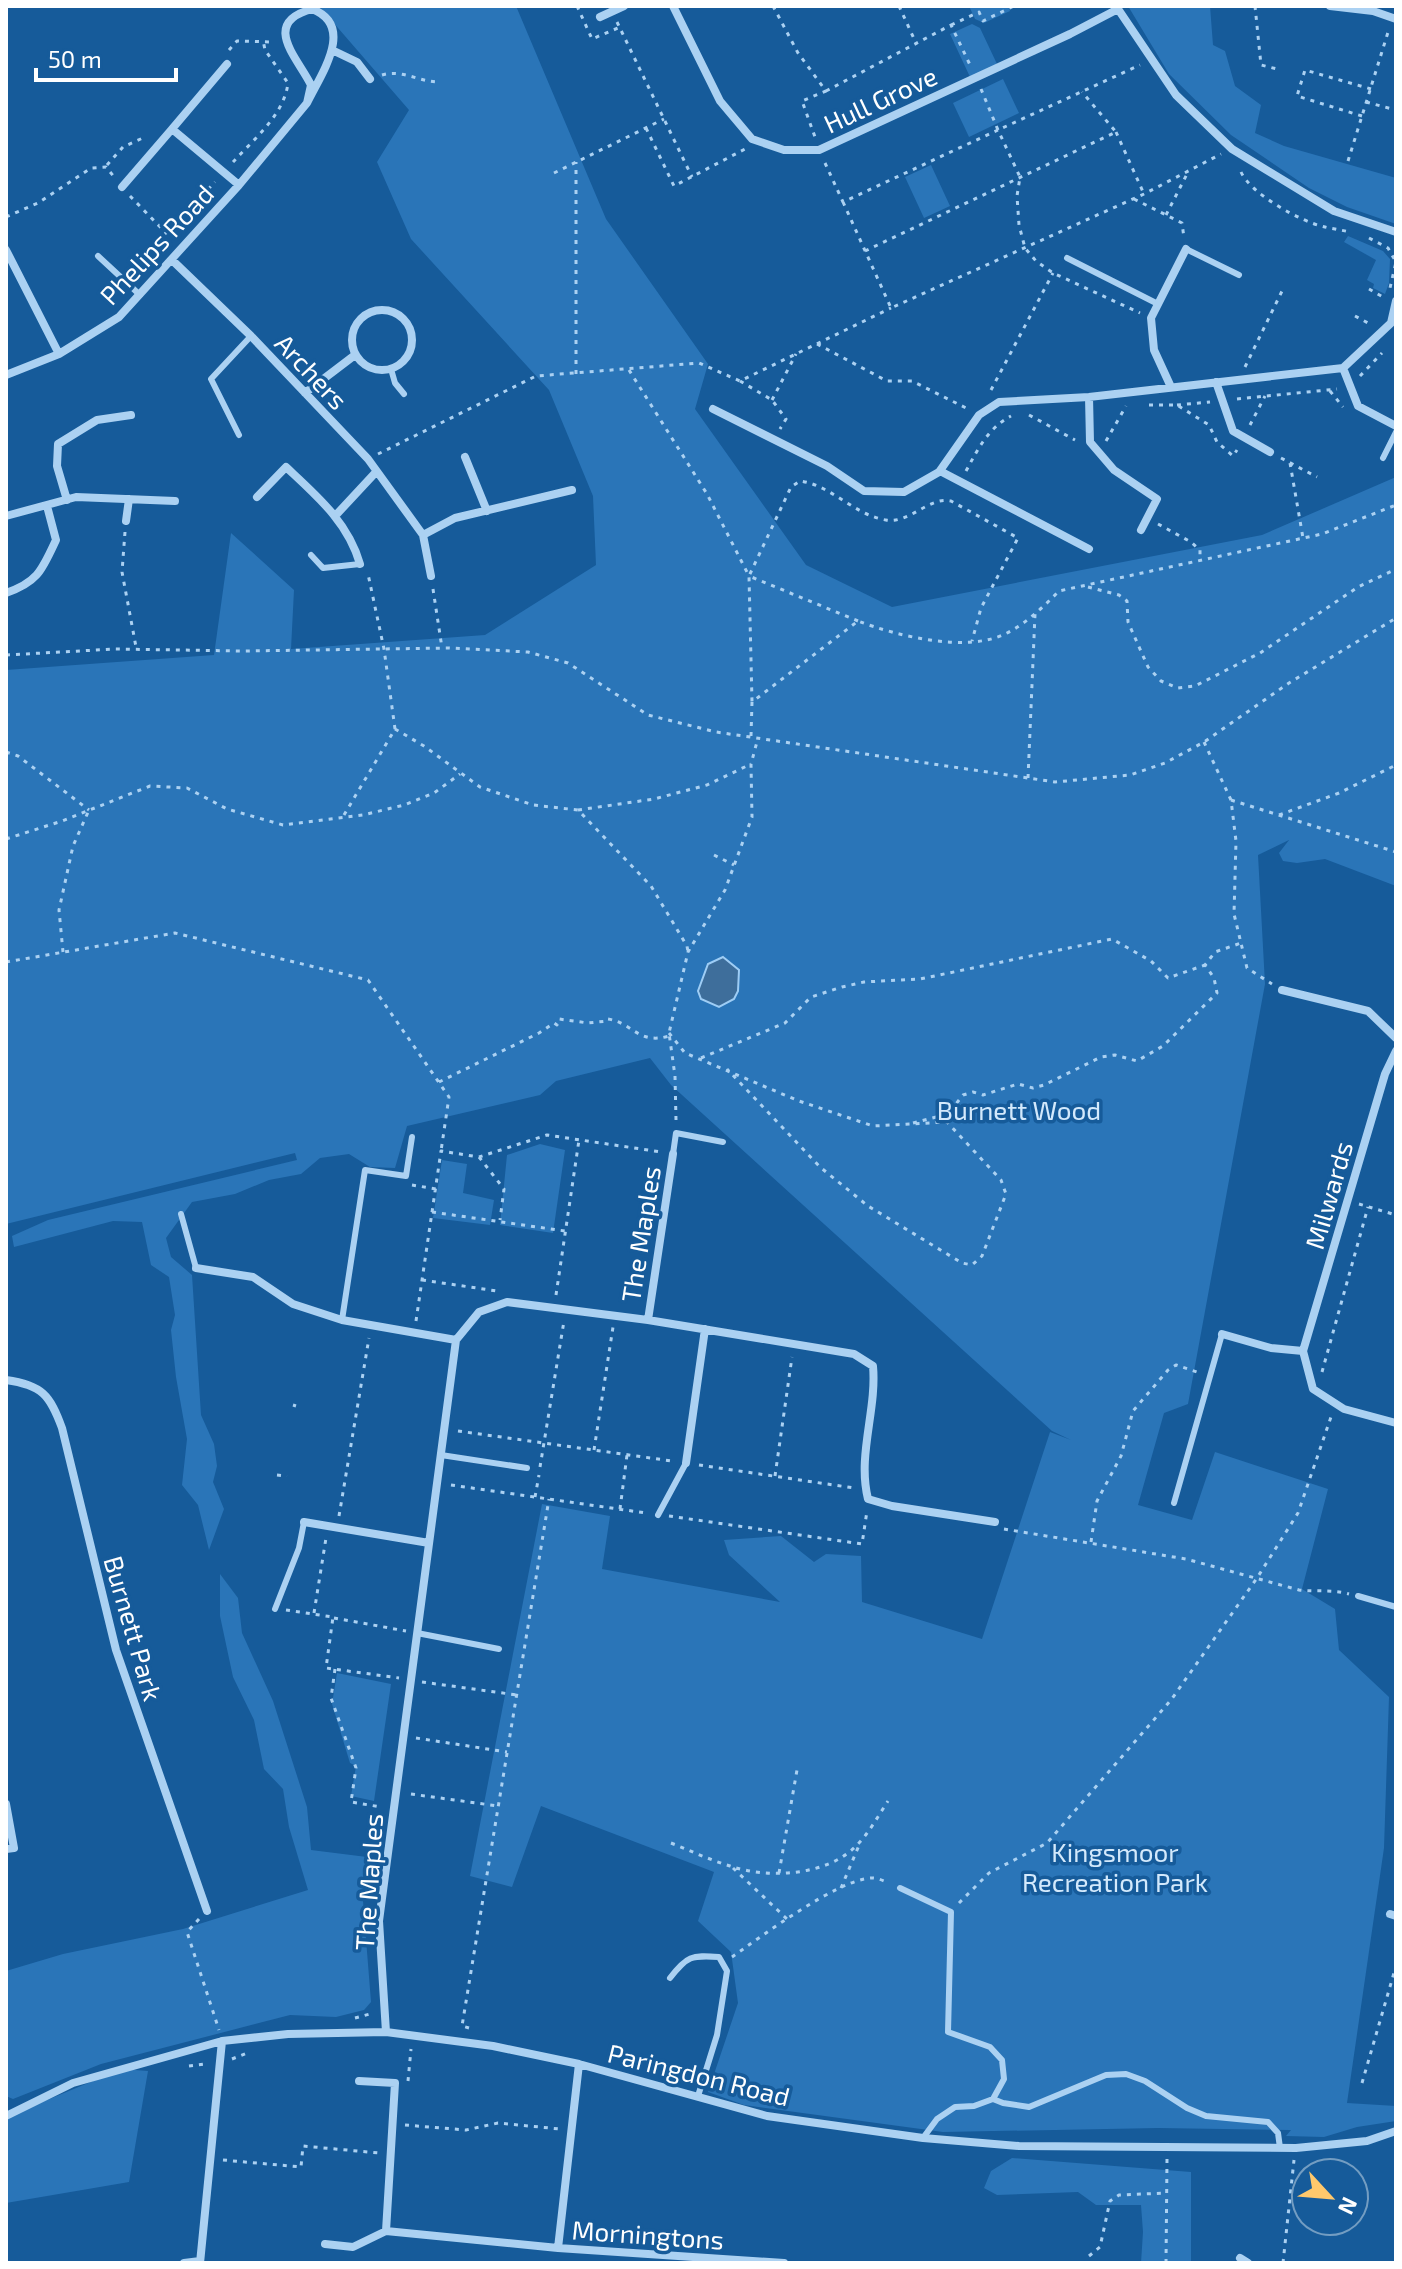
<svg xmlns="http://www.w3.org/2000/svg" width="1402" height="2269" viewBox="0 0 1402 2269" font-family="'Exo 2',sans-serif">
<rect width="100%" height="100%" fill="#165b9a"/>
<!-- green -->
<path fill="#2a75b8" d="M319,6H516L606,219L708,364L695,409L806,565L892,607L1262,535L1396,477V886L1325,859L1297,863L1283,861L1279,853L1289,840L1258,855L1265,984L1188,1404L1164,1413L1138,1505L1192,1520L1215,1452L1328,1489L1302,1589L1335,1609L1339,1650L1389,1697L1384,1848L1347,2103L1396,2106V2121L1357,2127L1324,2137L1286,2136L1291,2130L1158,2128L943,2132L744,2105L708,2092L738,2003L731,1952L698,1921L714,1872L541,1806L512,1887L470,1876L542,1504L610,1516L602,1569L780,1602L729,1555L724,1540L781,1536L814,1562L826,1554L861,1556L862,1602L982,1639L1050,1432L1071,1440L1052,1431L671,1085L650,1058L556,1081L540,1095L407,1126L395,1168L370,1167L349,1154L320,1158L301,1174L269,1180L235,1194L192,1202L166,1238L171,1257L192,1275L201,1415L214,1444L217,1466L213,1482L224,1509L209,1550L198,1505L182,1485L187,1439L176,1377L171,1330L175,1315L169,1277L151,1265L142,1222L113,1221L14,1247L12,1236L48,1220L297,1160L295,1153L6,1224V670L214,655L231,533L294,590L291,649L485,635L596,565L593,496L549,390L411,239L377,162L409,110Z
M969,6H1008L1010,11L984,23L975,19Z
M1128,6H1210L1213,45L1225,51L1235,86L1261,105L1255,133L1284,146L1396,178V224L1347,207L1309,188L1231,135L1169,74Z
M972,24L980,28L997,64L970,77L950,34Z
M1003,79L1019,113L969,137L953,103Z
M931,165L950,206L924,218L905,177Z
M1348,236L1383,251L1390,259L1389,283L1385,294L1373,288L1374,284L1367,280L1376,260L1344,242Z
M540,1144L565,1150L553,1233L500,1225L507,1155Z
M442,1160L467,1164L463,1193L494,1200L490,1225L433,1218Z
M220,1574L238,1598L242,1633L273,1701L307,1807L311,1850L367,1857L363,1901L371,2002L364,2010L336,2017L290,2015L101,2064L13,2099L6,2096V1971L63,1954L183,1929L308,1890L289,1827L283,1789L264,1769L254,1720L233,1677L220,1616Z
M337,1673L391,1684L374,1801L351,1796L356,1766L350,1763L332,1704Z
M122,2069L148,2071L129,2182L6,2203V2117Z
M1012,2158L1191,2172V2263H1141L1143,2232L1141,2205H1096L1078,2192L997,2195L984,2188L991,2171Z"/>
<!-- water -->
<path fill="#3e6e9b" stroke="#9ecdf5" stroke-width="2" d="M723,957L739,970L738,991L734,999L719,1007L701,999L698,991L708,964Z"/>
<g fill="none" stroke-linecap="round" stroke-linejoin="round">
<!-- path -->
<path stroke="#abd1f2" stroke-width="3" stroke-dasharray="4 6" stroke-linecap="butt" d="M577,6L592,39L618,28
M773,6L798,53L826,91L802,101L815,137
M899,6L916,43
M1255,6L1261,65L1281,70
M617,22L692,177
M951,25L979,12L983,21L1014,6
M229,50L237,41L273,42
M382,75C402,69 419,82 439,82
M981,89L998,130L1140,65
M826,91L951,25L971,67
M1366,102L1396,110
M1362,116L1297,96L1305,70L1371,89
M646,128L674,186L745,149
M1116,132L1144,194
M1348,161L1389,29
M233,162C254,139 284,115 288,83L265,50L263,40
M825,163L843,202L998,130L1020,177L1017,196L1019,225L1025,248L1036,261L1053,273L1140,313
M107,165L123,147L145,137
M1241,172C1251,194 1301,222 1325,227C1333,229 1341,230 1350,232
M554,173L664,119
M130,196L167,234
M1134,199L1182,223L1184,238
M843,202L891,308L1144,194L1221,154
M1166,215L1188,172
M6,217L38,203L91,168L106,167L115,178
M1369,238L1388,248L1396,262L1390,288
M865,251L1116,132L1082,92
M133,270L215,182
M1369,289L1383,297
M1355,316L1370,324
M817,344L887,381H912L968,409
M1245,367L1283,289
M629,370L707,494L749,576L752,702
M576,374V162
M1360,376L1382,353
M740,381L772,400L786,419L780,429
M991,390L1053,273
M1330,391L1343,407
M1237,399L1337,389
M772,400L796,354
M1149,405H1177L1209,425L1217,442L1233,456L1237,450
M1177,405L1210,402
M1029,415L1075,440
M1250,425L1265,396
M1106,441L1126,406
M378,454L536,376L699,363L740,381L891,308
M1281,458L1317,477
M1290,463L1303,538
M966,471C978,449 988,428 1011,416
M1158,524L1191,542L1200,550V561
M125,532L122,572L136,647
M1088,587L1119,595L1127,601L1128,622L1148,667L1161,681L1178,688L1195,686L1260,653L1358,587L1396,569
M433,589L442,648
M858,621L749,576L791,487L800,481C831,485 854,515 886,520C910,524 929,496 951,501L1018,538L981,608L972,641
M6,655L115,649L243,651L449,648L528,652L568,663L648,715L716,732L1055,782L1130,775L1165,763L1204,742L1289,683L1396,618
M395,729L424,746L480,787L533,805L578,810L651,886L687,946L688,952
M751,736L752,702L858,621C897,636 966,653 1005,634C1026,624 1043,607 1059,591L1322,534L1396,505
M1204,742L1231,800L1236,841L1234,914L1247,968L1272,984
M6,752L18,756L89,810
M1028,778L1035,614
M1231,800L1396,852
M578,810L654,799L707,785L751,764
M344,815L395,729L384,649L368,574
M1279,815L1339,793L1396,765
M6,839L62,821L150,786L187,788L227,809L283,825L363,815L404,805L434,793L460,774
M714,855L734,865
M63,952L59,910L73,846L89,810
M6,962L175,933L368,980L449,1097L441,1151
M669,1033L685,1053L799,1101L873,1126L947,1122L1001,1180L1006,1194L982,1256L972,1265L962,1263L868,1206L820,1167L727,1069
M701,1058L785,1023L811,997L842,987L864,982L920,979L1112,939L1151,961L1168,978L1205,965
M439,1082L539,1033L554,1023L557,1025L559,1019L588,1023L607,1021L608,1019C633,1023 638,1045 669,1036
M676,1120L675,1076L669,1033L688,952L725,890L752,817L751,764L758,738
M913,1123L948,1114L963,1095L973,1092L983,1095L1018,1084L1033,1088L1044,1085L1101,1057L1115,1055L1137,1061L1163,1046L1217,993L1214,978L1205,965L1215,952L1241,943
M479,1157L504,1189L500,1220
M412,1185L436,1189
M1359,1204L1396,1215
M432,1212L565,1231
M422,1280L497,1291
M556,1295L579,1140
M416,1321L441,1151L479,1157L547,1135L661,1152
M1322,1372L1368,1207
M293,1405L296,1406
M458,1431L672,1461
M594,1450L613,1327
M699,1465L854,1488
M540,1467L564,1321
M277,1475L287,1476
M775,1476L792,1357
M451,1485L646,1513
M535,1497L539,1475
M620,1509L627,1455
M339,1516L369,1338
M669,1516L862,1544L867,1511
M1004,1529L1186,1559L1299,1590C1316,1592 1331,1589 1349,1594
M1091,1542L1097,1501L1121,1456L1133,1411L1168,1370L1176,1365L1200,1373
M286,1610L333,1617L326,1668L399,1678
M314,1613L326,1538
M334,1618L406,1631
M335,1669L331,1698L356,1768L351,1802L381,1807
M422,1682L517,1695
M416,1738L507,1752
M411,1794L498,1806
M671,1843C691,1851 710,1860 730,1866C768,1879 825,1876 855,1847C868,1835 878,1816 888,1801
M733,1868L787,1919
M779,1873L797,1770
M841,1888L860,1843
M959,1903L989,1873L1047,1843L1171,1700L1257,1578L1298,1513L1331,1417
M199,1919L187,1932L219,2030
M732,1957C762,1936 838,1879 872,1878C878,1878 884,1881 889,1883
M355,2018L370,2014
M469,2028L462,2026L549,1499
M232,2059L247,2053
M189,2066L205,2064
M408,2081L411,2049
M1362,2083L1396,1966
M405,2125L466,2130L498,2123L560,2129
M223,2160L301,2167L303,2146L379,2153
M1089,2256L1100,2247L1110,2201L1119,2195L1166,2193
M1166,2263L1167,2159
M1283,2263L1294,2160"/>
<!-- service -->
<path stroke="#abd1f2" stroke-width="6" d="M1186,249L1239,275
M98,256L140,295
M1067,258L1158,304
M391,369L395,383L404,394
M239,435L211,379L251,336
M1383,458L1396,432
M311,555L323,568L360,564
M673,1154L676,1133L723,1142
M181,1214L196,1268
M342,1320L365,1170L406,1176L412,1137
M441,1455L527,1468
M1174,1503L1222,1334
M658,1515L686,1463
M1358,1596L1396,1607
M275,1609L299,1548L304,1522
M417,1633L499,1649
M900,1888L951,1912L948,2032L990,2047L1002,2060L1004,2079L993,2099L974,2106L955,2107L937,2119L923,2138
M670,1978C687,1956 691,1955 719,1957L727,1971L717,2035L698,2096
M993,2099L1003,2103L1029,2107L1106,2075L1126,2074L1145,2081L1187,2108L1206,2116L1268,2122L1278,2133L1280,2148"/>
<!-- minor -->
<path stroke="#abd1f2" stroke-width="8" d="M673,6L720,101L752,139L784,150H819L1070,34L1118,9
M1116,6L1176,95L1232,149L1334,211L1396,232
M1330,6L1373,11L1396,19
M312,9C356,26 321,74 307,103L311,85C298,58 260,23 312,9Z
M600,17L624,6
M332,50L357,62L370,79
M227,64L172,129L239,185
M122,187L172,129
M6,250L59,354
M172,260L251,336L368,459L423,535L431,576
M352 340a30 30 0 1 1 60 0a30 30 0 1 1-60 0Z
M1343,368L1358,406L1396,426
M6,375L59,354L119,317L239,185L307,103
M1216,382L1233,431L1270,452
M1171,387L1154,350L1151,318L1186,249
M305,393L355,355
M1089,397L1090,442L1114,470L1157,499L1141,530
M713,409L827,466L864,491L904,492L939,472L979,415L999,402L1089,397L1343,368L1391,323L1396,301
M465,457L487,511
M940,471L1089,549
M257,497L286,467C317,496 348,522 360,564
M67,500L57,466L58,444L97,420L131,415
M336,515L376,472
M6,516L76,497L175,501
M126,521L129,499
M423,535L455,518L572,490
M6,593C38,582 42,570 56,540L47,506
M1282,990L1368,1011L1396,1038
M1396,1051L1385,1074L1303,1351L1313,1389L1344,1409L1396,1423
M196,1268L253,1277L293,1304L342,1320L456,1340
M648,1320L673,1154
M1222,1334L1271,1348L1303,1351
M6,1380C42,1385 50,1395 62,1428L116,1650L207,1911
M686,1463L705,1329
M304,1522L429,1543
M6,1804L14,1848L6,1849
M1390,1914L1396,1916
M386,2032L379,1921L456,1340L479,1312L507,1302L648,1320L854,1354L873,1366C877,1410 857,1455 868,1499L892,1506L995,1522
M359,2081L395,2083L386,2231
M6,2116L73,2083L222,2041L288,2034L386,2032L493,2046L579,2064L767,2116L923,2138L1019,2146L1296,2148L1367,2141L1396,2131
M325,2244L353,2247L386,2231L558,2248L784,2263
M558,2248L579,2064
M1240,2258L1248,2263
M184,2263L200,2261
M200,2263L222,2041"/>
</g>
<g text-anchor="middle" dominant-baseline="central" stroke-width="7" stroke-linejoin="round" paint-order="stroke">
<!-- street labels -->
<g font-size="26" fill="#fff" stroke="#165b9a">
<text transform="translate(880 99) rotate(-25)">Hull Grove</text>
<text transform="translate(156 244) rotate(-47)">Phelips Road</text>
<text transform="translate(312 371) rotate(47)">Archers</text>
<text transform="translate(1328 1195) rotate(-74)">Milwards</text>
<text transform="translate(640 1234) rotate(-81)">The Maples</text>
<text transform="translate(134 1628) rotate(74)">Burnett Park</text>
<text transform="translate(368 1882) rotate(-86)">The Maples</text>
<text transform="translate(699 2074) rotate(14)">Paringdon Road</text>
<text transform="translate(648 2234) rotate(4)">Morningtons</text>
</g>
<!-- park labels -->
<g font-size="26" fill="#d3e9fc" stroke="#165b9a">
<text x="1019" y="1109">Burnett Wood</text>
<text x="1115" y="1851">Kingsmoor<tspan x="1115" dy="30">Recreation Park</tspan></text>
</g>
</g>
<!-- border -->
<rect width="1402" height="2269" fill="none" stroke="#ffffff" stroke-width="16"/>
<!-- north arrow -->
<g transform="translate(1330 2197) rotate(116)"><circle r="38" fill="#165b9a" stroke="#739dc2" stroke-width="2"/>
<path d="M0-6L14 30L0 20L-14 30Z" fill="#ffc86c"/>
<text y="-12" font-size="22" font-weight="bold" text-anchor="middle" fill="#ffffff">N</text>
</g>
<!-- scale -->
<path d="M36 68v12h140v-12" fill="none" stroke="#ffffff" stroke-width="4"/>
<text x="48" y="68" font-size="24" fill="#ffffff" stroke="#165b9a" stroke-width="6" paint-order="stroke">50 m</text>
</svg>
